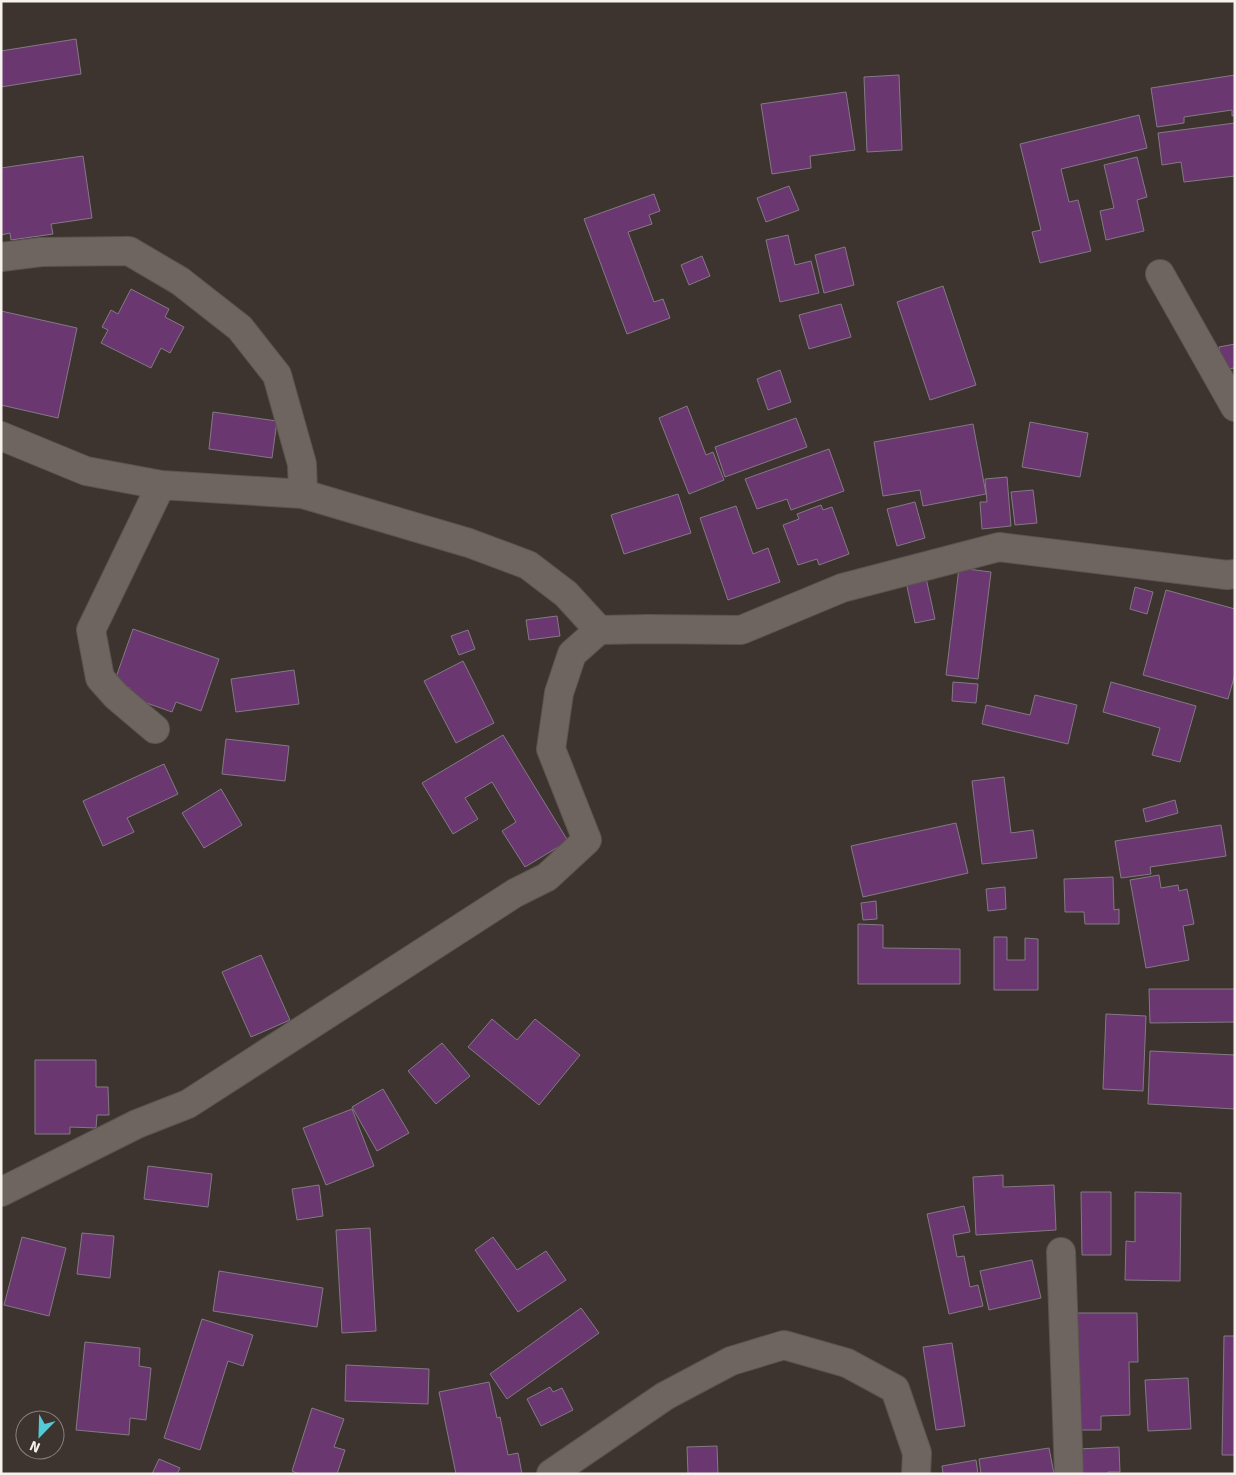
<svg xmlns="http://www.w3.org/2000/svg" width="1236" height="1475" viewBox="0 0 1236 1475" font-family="Signika,sans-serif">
<rect width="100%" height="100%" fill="#3d342f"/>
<!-- building -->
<path fill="#6b3770" stroke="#827a83" d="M76,39L81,74L1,87V51Z
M899,75L902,150L867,152L864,77Z
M1235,75V115L1232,116V110L1184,117V123L1157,127L1151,88Z
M846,92L855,150L810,156L811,168L772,174L761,104Z
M1139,115L1147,148L1061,169L1069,202L1078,200L1091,251L1040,263L1032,232L1041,230L1020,144Z
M1235,123V176L1184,182L1181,162L1162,165L1158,133Z
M83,156L92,218L51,224L53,234L11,240L10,233L1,235V168Z
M1137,157L1147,197L1137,200L1144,231L1106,240L1100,211L1114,208L1104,165Z
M789,186L799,210L766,222L757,198Z
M654,194L660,211L649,215L652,224L628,232L654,302L663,299L670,318L627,334L584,219Z
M788,235L795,265L811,261L819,293L780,302L766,240Z
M845,247L854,285L824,293L815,255Z
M702,256L710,276L689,285L681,265Z
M943,286L976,385L930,400L897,302Z
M131,289L169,309L165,317L184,327L170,353L161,348L151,368L101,343L108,330L102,327L111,310L118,314Z
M841,304L851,337L809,349L799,315Z
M1,311L77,328L58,418L1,405Z
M1235,344V374L1234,368L1223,370L1219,347Z
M780,370L791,402L768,410L757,379Z
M687,406L706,455L713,452L724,480L689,494L659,418Z
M213,412L277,421L272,458L209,449Z
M796,418L807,447L725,477L715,447Z
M1030,422L1088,433L1080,477L1022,467Z
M973,424L986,494L923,506L920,490L883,496L874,442Z
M829,449L844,491L791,510L787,499L757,509L745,479Z
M1007,477L1011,526L982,529L980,502H987L985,479Z
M1033,490L1037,523L1015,525L1011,492Z
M678,494L691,533L624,554L611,515Z
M915,502L925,538L897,546L887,509Z
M821,505L823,510L832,507L849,554L819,565L817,559L798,565L783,525L799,519L797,514Z
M736,506L753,554L768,548L780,582L728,600L700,518Z
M959,568L991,572L978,679L946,675Z
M926,578L935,619L915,623L906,582Z
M1135,587L1153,592L1147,614L1130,609Z
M1166,590L1235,609V674L1228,699L1143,675Z
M557,616L560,636L529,640L526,620Z
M133,629L219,659L201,711L176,702L172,712L127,696L130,688L114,683Z
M468,630L475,649L459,655L451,636Z
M463,661L494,723L456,743L424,681Z
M294,670L299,704L236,712L231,679Z
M953,682L978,684L976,703L952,701Z
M1111,682L1196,706L1180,762L1152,755L1160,728L1103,712Z
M1035,695L1077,705L1068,744L982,724L986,705L1030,715Z
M503,735L568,841L525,867L502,831L516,822L492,782L465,798L478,819L453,834L422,783Z
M226,739L289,746L285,781L222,774Z
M164,764L178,794L127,818L134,832L103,846L83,801Z
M1004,777L1011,833L1033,830L1037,858L982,864L972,781Z
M221,789L242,825L204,848L182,813Z
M1175,800L1178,813L1146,822L1143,809Z
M956,823L968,873L863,897L851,846Z
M1221,825L1226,856L1150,867L1151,874L1121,878L1115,841Z
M1159,875L1161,888L1178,885L1179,891L1187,889L1194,924L1183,926L1189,960L1146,968L1130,880Z
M1113,877L1114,910L1119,909V924H1085L1084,912H1065L1064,879Z
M1005,887L1006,909L988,911L986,889Z
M876,901L877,919L863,920L861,903Z
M858,924L883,925V948L960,949V984H858Z
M994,937H1007V960H1025V938L1038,939V990H994Z
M261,955L290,1020L251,1037L222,972Z
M1149,989H1235V1022L1150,1023Z
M1106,1014L1146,1016L1143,1091L1103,1089Z
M492,1019L517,1040L535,1019L580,1055L539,1105L468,1047Z
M442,1043L470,1076L436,1104L408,1071Z
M1150,1051L1235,1055V1109L1148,1104Z
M35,1060H96V1087H108L109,1115H97L96,1128L70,1127V1134H35Z
M383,1089L409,1133L377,1151L352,1107Z
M352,1109L374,1166L326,1185L303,1128Z
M148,1166L212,1174L208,1207L144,1199Z
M1003,1175V1187L1054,1185L1056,1230L976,1235L973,1177Z
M319,1185L323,1216L297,1220L292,1189Z
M1081,1192H1111V1255H1082Z
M1135,1192L1181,1193L1180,1281L1125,1280L1126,1241L1135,1242Z
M964,1206L970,1232L953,1235L957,1257L964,1256L970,1287L978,1285L983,1306L949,1314L927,1214Z
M370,1228L376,1331L342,1333L336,1230Z
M82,1233L114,1236L110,1278L77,1274Z
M22,1237L66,1248L49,1316L4,1305Z
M493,1237L517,1270L546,1251L566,1280L518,1312L475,1250Z
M1032,1260L1041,1298L989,1310L980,1271Z
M219,1271L323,1288L317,1327L213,1311Z
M581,1308L599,1333L507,1399L490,1374Z
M1074,1313H1137L1138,1362H1129L1130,1415L1101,1416V1430H1076Z
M202,1319L253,1335L243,1366L228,1361L200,1450L164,1438Z
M1224,1336H1235V1455H1222Z
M85,1342L140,1348L139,1366L151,1368L146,1420L130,1418L129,1435L76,1430Z
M952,1343L965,1426L936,1430L923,1347Z
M346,1365L429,1369L428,1404L345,1401Z
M1188,1378L1191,1429L1148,1431L1145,1380Z
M489,1382L497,1418L500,1417L508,1455L518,1453L522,1474H456L439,1392Z
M550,1387L553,1392L562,1388L573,1410L541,1426L527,1399Z
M312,1408L344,1419L334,1447L345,1450L337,1474H299L292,1471Z
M717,1446L718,1474H688L687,1447Z
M1119,1447L1120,1472H1108V1474H1079L1078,1449Z
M1049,1448L1054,1474H981L979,1459Z
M159,1459L180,1468L177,1474H152Z
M976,1460L978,1474H943L942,1466Z"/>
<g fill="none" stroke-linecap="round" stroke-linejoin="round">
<!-- minor casing -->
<g stroke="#5b544f" stroke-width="30">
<path id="minor" d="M1,257L41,252L129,251L180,281L240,328L277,375L302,464L303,494
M1160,274L1235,407
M1,436L86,471L161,485L303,494L469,543L528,565L566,594L599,630L648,629L741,630L842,588L999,547L1227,575L1235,574
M155,729L116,696L100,678L91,630L161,485
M1,1192L137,1124L188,1104L515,893L547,877L587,840L551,749L559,693L572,654L599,630
M1061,1252L1069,1474
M551,1474L665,1396L731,1361L784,1345L847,1363L895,1389L917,1453L916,1474"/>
</g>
<!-- minor -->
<use href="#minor" stroke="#6f6560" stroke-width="28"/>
</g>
<!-- border -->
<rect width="1236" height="1475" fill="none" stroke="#f8f2ef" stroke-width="5"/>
<!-- north arrow -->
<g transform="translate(40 1435) rotate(203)"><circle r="24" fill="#3d342f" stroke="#88807c"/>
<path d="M0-4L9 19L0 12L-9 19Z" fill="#52cbd8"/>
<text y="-8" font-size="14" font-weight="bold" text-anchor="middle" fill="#f8f2ef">N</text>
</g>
</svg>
